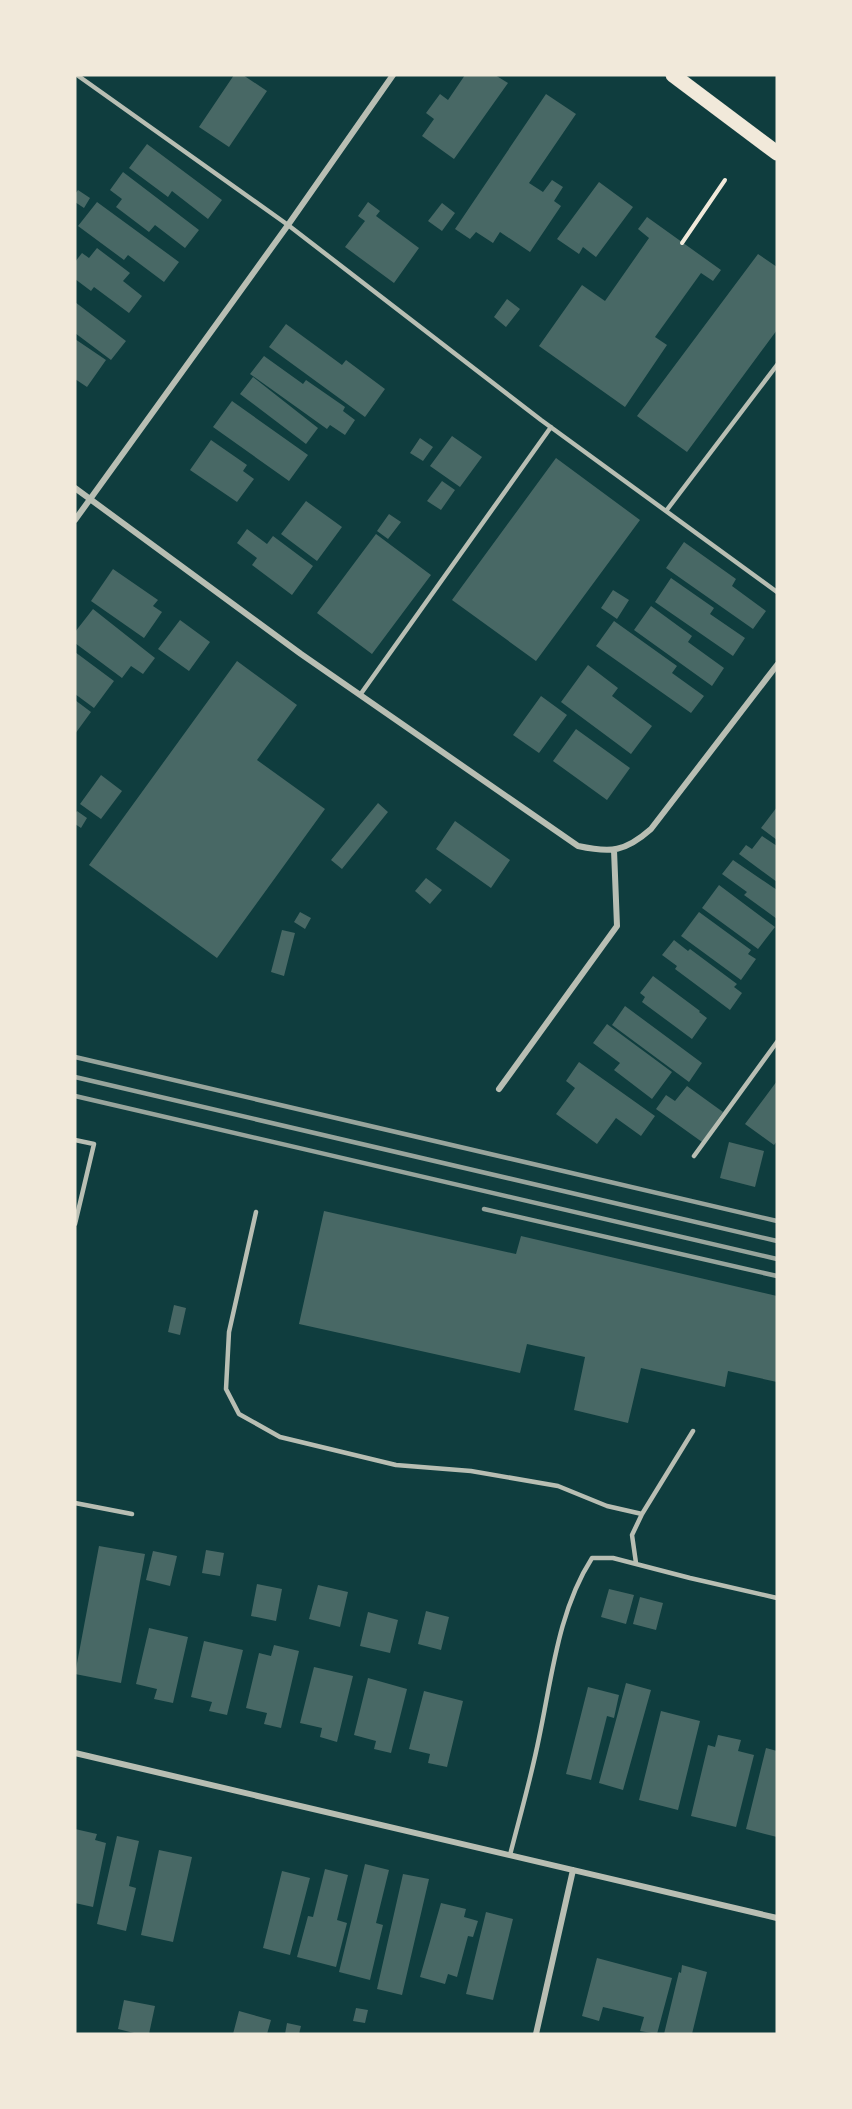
<svg xmlns="http://www.w3.org/2000/svg" width="852" height="2109" viewBox="0 0 852 2109" font-family="'Zilla Slab',serif">
<rect width="100%" height="100%" fill="#0f3d3e"/>
<!-- building -->
<path fill="#486865" d="M234,75H243L267,91L229,147L199,127Z
M465,75H495L508,83L454,159L422,136L434,119L426,113L440,94L448,100Z
M546,94L576,114L529,183L543,192L552,180L563,187L554,201L561,206L530,252L500,232L493,243L476,232L470,239L455,229Z
M147,144L222,200L208,219L172,191L168,197L129,168Z
M123,172L199,230L185,248L155,225L149,232L116,207L122,199L110,190Z
M599,182L633,207L596,257L583,247L579,254L557,239Z
M78,190L90,198L84,208L75,202V194Z
M97,202L179,262L164,282L128,255L124,260L78,226Z
M368,202L380,211L376,216L419,248L394,283L345,247L365,221L358,216Z
M442,203L455,213L442,231L428,221Z
M647,217L721,270L713,281L701,273L655,337L667,345L625,407L539,346L582,285L605,301L649,238L638,229Z
M97,248L130,273L123,281L142,296L129,313L94,287L91,291L75,279V262L82,253L89,258Z
M758,254L777,267V330L687,452L637,416Z
M507,299L520,309L506,327L494,317Z
M75,302L126,341L111,360L75,333Z
M286,324L342,365L346,360L385,389L365,417L269,347Z
M75,339L106,360L87,387L75,379Z
M264,356L303,384L306,380L345,407L343,411L355,420L345,435L330,425L327,429L250,374Z
M253,377L318,428L306,444L240,394Z
M232,401L308,455L289,481L213,427Z
M452,436L482,457L460,487L430,466Z
M420,438L433,447L423,461L410,453Z
M211,440L247,465L243,471L254,479L237,502L190,470Z
M556,458L640,520L536,661L452,600Z
M442,481L455,490L441,510L427,501Z
M306,501L342,527L317,561L281,534Z
M389,514L401,522L388,539L377,531Z
M247,529L267,544L273,536L313,566L292,595L252,565L257,558L237,543Z
M376,534L431,575L372,654L317,613Z
M684,542L736,579L732,586L766,611L753,629L666,568Z
M113,569L158,600L153,606L162,612L144,638L91,601Z
M671,578L714,608L710,614L745,638L733,656L655,602Z
M613,590L629,600L617,619L601,608Z
M651,606L692,636L688,642L724,668L712,686L634,630Z
M93,609L155,658L143,674L131,666L122,678L75,643V632Z
M180,620L210,642L189,671L158,649Z
M614,621L677,666L672,673L704,696L691,713L596,646Z
M75,652L114,681L94,708L75,694Z
M237,661L297,705L257,760L325,809L217,958L89,865Z
M588,665L618,688L612,696L652,726L631,754L561,702Z
M541,696L567,715L539,753L513,735Z
M75,700L91,712L75,734Z
M576,729L630,768L607,800L553,761Z
M101,775L122,791L101,819L80,804Z
M378,803L388,812L342,869L331,860Z
M777,807V840L761,828Z
M77,811L87,818L81,828L75,824V814Z
M455,821L510,860L491,888L436,849Z
M762,836L777,846V882L739,854L746,845L752,849Z
M733,860L777,890V919L744,895L747,892L722,874Z
M426,878L442,890L430,904L415,891Z
M719,885L775,927L758,949L702,908Z
M300,912L311,918L305,929L294,922Z
M699,912L751,950L748,954L756,959L741,980L681,936Z
M282,930L295,933L284,976L271,972Z
M674,940L688,951L690,949L737,984L734,987L742,993L730,1010L675,969L677,966L662,955Z
M653,976L700,1011L699,1012L707,1018L692,1039L642,1002L645,997L640,993Z
M625,1006L702,1063L689,1082L612,1025Z
M607,1024L672,1072L652,1099L614,1070L620,1063L593,1043Z
M579,1062L655,1116L641,1136L616,1118L597,1144L556,1114L575,1088L566,1081Z
M777,1081V1141L774,1145L745,1124Z
M687,1086L723,1112L702,1142L656,1109L666,1095L675,1101Z
M729,1142L764,1151L755,1187L720,1178Z
M324,1211L516,1254L521,1236L777,1296V1382L728,1371L725,1387L641,1368L628,1423L574,1410L585,1357L527,1344L520,1373L299,1324Z
M174,1305L186,1308L180,1335L168,1332Z
M99,1546L145,1554L121,1683L75,1674Z
M206,1550L224,1553L220,1576L202,1573Z
M153,1551L177,1556L170,1586L146,1580Z
M257,1584L282,1589L276,1621L251,1616Z
M318,1585L348,1592L340,1627L309,1619Z
M609,1589L634,1595L626,1624L601,1617Z
M640,1597L663,1603L656,1630L633,1624Z
M426,1611L449,1617L441,1650L418,1644Z
M368,1612L398,1620L390,1653L360,1646Z
M149,1628L188,1637L173,1703L154,1699L157,1689L136,1684Z
M204,1641L243,1650L227,1715L209,1711L212,1702L191,1697Z
M274,1645L299,1651L281,1728L264,1724L267,1713L246,1708L259,1653L271,1656Z
M314,1667L353,1676L337,1742L320,1737L322,1728L300,1723Z
M368,1678L407,1689L391,1753L374,1749L376,1741L354,1735Z
M626,1683L651,1690L623,1790L599,1783Z
M588,1687L619,1695L614,1718L607,1716L591,1780L566,1774Z
M424,1691L463,1701L447,1767L428,1763L430,1754L409,1749Z
M661,1711L700,1721L678,1810L639,1800Z
M718,1735L741,1740L738,1751L754,1755L736,1827L691,1816L708,1745L715,1747Z
M766,1748L777,1751V1837L746,1829Z
M75,1829L97,1834L95,1840L106,1843L93,1907L75,1903Z
M117,1836L139,1841L129,1886L136,1888L126,1931L97,1924Z
M159,1850L192,1857L173,1942L141,1935Z
M365,1864L389,1870L376,1923L383,1925L370,1980L339,1972Z
M325,1869L348,1875L337,1920L347,1923L336,1967L297,1957L308,1916L313,1917Z
M282,1871L310,1878L290,1955L263,1948Z
M403,1874L429,1879L402,1995L377,1989Z
M441,1903L466,1909L464,1917L478,1921L473,1937L468,1936L457,1977L448,1974L445,1984L420,1977Z
M486,1912L513,1919L493,2000L466,1994Z
M597,1958L672,1978L657,2034L640,2031L644,2017L603,2007L599,2021L582,2016Z
M682,1965L707,1972L692,2034H664L679,1972L681,1973Z
M124,2000L155,2006L149,2034H138L118,2029Z
M356,2008L368,2010L365,2023L353,2021Z
M239,2011L271,2020L267,2034H233Z
M287,2023L301,2026L299,2034H285Z"/>
<g fill="none" stroke-linecap="round" stroke-linejoin="round">
<!-- path -->
<path stroke="#f1e9da" stroke-width="4" d="M682,243L725,180"/>
<!-- service -->
<path stroke="#b8beb3" stroke-width="4.5" d="M77,75L288,225L541,420L777,592
M666,511L777,365
M360,695L551,427
M75,1140L94,1144L75,1224
M694,1156L777,1042
M256,1212L229,1332L226,1389L239,1414L280,1437L396,1465L471,1471L558,1486L607,1506L642,1514
M75,1503L132,1514
M636,1563L632,1535L642,1514L693,1431
M510,1855C520,1816 531,1778 539,1738C552,1677 558,1611 592,1558H613L690,1578L777,1598"/>
<!-- minor -->
<path stroke="#b8beb3" stroke-width="6" d="M75,488L301,654L578,846C611,853 625,852 651,829L777,665
M75,520L288,225L393,75
M499,1089L617,926L614,850
M75,1753L777,1918
M536,2034L573,1870"/>
<!-- primary -->
<path stroke="#f1e9da" stroke-width="15" d="M673,75L777,153"/>
<!-- rail -->
<path stroke="#97a49c" stroke-width="4.5" d="M75,1057L777,1221
M75,1077L777,1241
M75,1096L777,1259
M484,1209L777,1276"/>
</g>
<!-- border -->
<rect width="852" height="2109" fill="none" stroke="#f1e9da" stroke-width="153"/>
</svg>
